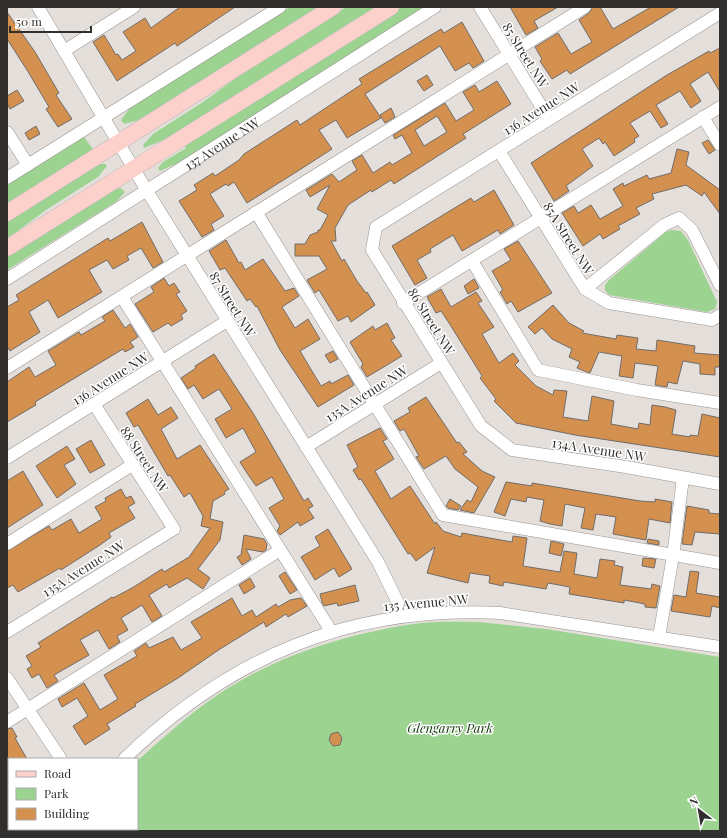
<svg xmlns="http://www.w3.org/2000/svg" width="727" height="838" viewBox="0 0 727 838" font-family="'Playfair Display',serif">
<rect width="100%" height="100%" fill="#e4dfdb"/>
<!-- green -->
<path fill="#9cd391" d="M290,7H318L139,120L124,124L121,120L130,108Z
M346,7H375L166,139L144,148L143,145L153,134L203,102L250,68Z
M402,7H425L180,162L160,171L158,168L163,162L186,148L184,145Z
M84,137L93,149L88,153L7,204V185Z
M99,164H105L107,166L98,177L46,210L7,239V221L91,168Z
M121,188L125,192L117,201L7,270V256L112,190Z
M672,230L681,231L688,240L717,302L715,309L707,312L609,295L605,290V285L609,280L666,232Z
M478,622L546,629L720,657V831H78L80,829H137V761C163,738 188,715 216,696C275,656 345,634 414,624C435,621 457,622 478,622Z"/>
<!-- building -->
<path fill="#d3904f" stroke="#716c69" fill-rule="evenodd" d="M180,7H235L177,46L175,43L117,81L93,42L104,35L116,55L118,54L122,60L136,51L123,32L145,18L151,28Z
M510,7H558L534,21L538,28L526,35Z
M593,7H600L613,29L651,7H679L570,74L567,70L552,79L540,61L542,59L535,47L558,33L571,54L592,42L579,20L589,13Z
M7,12L35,52L59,93L56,95L72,119L58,127L46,109L49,107L27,70L7,39Z
M462,22L484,61L473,68L469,63L455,71L440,46L365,94L381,118L347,138L336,120L319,130L332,149L301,169L247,203L234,182L228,186L226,184L210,194L224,216L211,224L214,230L202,237L179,201L197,190L194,185L213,173L215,176L239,160L244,154L297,120L300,125L362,84L359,79L441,29L444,33Z
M720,48V92L708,72L690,84L701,101L691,108L680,91L656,105L668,124L661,128L650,111L630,123L639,136L634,139L635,142L614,156L605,142L603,144L599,138L582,149L593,166L566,186L569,191L554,201L531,163L667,75L709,51L710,53Z
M427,75L433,85L424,91L417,81Z
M497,81L511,104L463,134L466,138L394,184L391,180L372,192L371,190L348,205L335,228L336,241H331L342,261L344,259L357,281L366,293L367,292L375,305L351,322L348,316L338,321L319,290L315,293L307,280L327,269L319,256H295V244H305L310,235L318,232V230H320L328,215L317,209L330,185L310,197L306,190L332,174L339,182L357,170L352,161L362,155L373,173L390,162L392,165L412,153L402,135L395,139L393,135L445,103L456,121L474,110L463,92L475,85L479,92ZM437,116L447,132L424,146L415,130Z
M17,90L24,101L10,109L7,103V96Z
M391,108L395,117L385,123L380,115Z
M36,126L40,134L29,140L25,133Z
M708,140L715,150L709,154L702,143Z
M677,149L689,152L686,165L720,190V214L704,192L702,196L686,185L652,194L654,199L636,208L640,214L618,226L620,229L603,239L600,234L583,246L562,213L574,206L578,213L591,205L600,219L623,206L613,189L623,183L624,186L647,175L649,179L671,173Z
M494,190L514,225L500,234L498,230L462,251L453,235L430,249L431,252L417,260L427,278L415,285L392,246L471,198L474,202Z
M142,222L163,262L153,268L141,248L127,256L129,260L113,269L107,260L89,270L102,292L58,318L48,300L29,312L40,332L10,351L7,346V307L19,300L16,295L108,238L110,241Z
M226,240L239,263L241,262L245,270L263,259L285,291L294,288L299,296L282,307L295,328L308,319L320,339L300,351L321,386L330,381L331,384L348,375L354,385L318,407L280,350L257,306L256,307L250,299L247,301L225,268L220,270L209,251Z
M518,241L552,293L518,312L511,301L507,304L500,292L503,290L492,271L511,260L504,249Z
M164,278L169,286L174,283L180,292L176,294L187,311L181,315L183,319L171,326L168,323L153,332L135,304L154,292L151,287Z
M474,279L479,288L468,294L464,286Z
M441,289L451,307L476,292L482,301L478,303L494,327L482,334L499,363L513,353L519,361L515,365L536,386L553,395L554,390L567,391L563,417L588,421L592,396L614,401L611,424L638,429L639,423L650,425L652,405L665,407L676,410L672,434L690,437V435L698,436L702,414L720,418V457L575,435L516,423L494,401L496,399L480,378L482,376L449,323L441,311L436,313L427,297Z
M553,305L569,323L584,331L582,333L616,339L617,335L638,338L636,349L656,351L657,340L695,346L694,353L720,355V367H715V375L700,374V364L683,361L677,384L668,382L667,387L655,385L658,366L635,363L633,378L619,376L622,356L599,352L590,373L587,372L577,368L580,362L569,357L572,349L552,339L542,328L535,334L528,327Z
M113,310L125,328L130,324L138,337L130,342L134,347L125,352L123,349L35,402L36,405L7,422V382L29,367L35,377L56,365L48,351L79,332L81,335L105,321L102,317Z
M387,323L395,338L391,340L402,356L367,377L361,367L363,364L350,342L373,326L375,330Z
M333,351L338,359L330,363L325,355Z
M214,354L253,413L304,501L308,498L313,506L308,509L314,518L300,526L298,522L280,535L277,531L280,526L269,508L284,499L272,477L256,486L247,473L240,462L256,452L243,428L226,438L215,419L232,409L219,389L203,399L194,385L188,389L181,378L196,368L195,366Z
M426,397L457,443L459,442L467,452L463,454L482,471L495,477L474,513L460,510L467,500L471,502L478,487L455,469L446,456L424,469L416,457L419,456L404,429L400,431L394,421L410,412L408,408Z
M148,399L158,415L171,407L178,418L161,429L177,459L200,445L229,489L224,492L225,494L213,501L210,519L223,522L220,540L198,569L210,578L203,589L187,578L169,588L167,584L149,595L162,616L152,622L142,605L121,618L128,630L117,636L120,642L109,649L98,630L80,640L89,655L54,675L58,681L47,688L39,674L32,678L27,669L32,666L26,656L41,647L38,643L112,597L113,598L132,588L162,569L164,572L189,557L210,528L201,526L203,516L190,493L184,497L170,475L168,476L138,425L134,427L126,413Z
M380,428L387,439L383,441L394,459L375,471L391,499L410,486L435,524L436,522L443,531L461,537L462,533L512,542L513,536L527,538L523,566L560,572L564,551L577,553L574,574L597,578L600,559L615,561L614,565L623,567L620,585L651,589L652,584L660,586L656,608L645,607V604L624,600V603L569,594L570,587L548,583L546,589L504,582L503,586L489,583L490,576L470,573L468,583L427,573L435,547L416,561L410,553L408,554L361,479L359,480L353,470L358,467L347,445Z
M91,440L105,465L90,473L76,449Z
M67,446L75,459L64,465L76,484L57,498L36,466Z
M23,471L43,505L7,528V481Z
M506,482L532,486V483L640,501L655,502V499L672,502L670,523L649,519L646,540L613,534L616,517L596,514L593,530L581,528L585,508L565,504L562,526L550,524L540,521L544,500L527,497L526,502L511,499L505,516L494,512Z
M121,489L126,498L131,496L135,503L128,507L135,518L109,533L111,537L100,545L61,570L60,568L18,592L13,585L7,588V551L49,526L52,530L71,519L79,533L102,519L95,507L106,501L105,498Z
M450,499L461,506L458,510L448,508L446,506Z
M687,506L709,510V513L720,514V534L695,532L692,545L682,544Z
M328,529L352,569L339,577L334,568L315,580L301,557L320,546L315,537Z
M244,535L264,539L267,544L266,550L263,552L246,549L251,559L242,565L237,557L241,555Z
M648,539L659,541V545L647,543Z
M551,541L564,544L561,556L549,553Z
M643,558L656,559L654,568L642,566Z
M690,571L699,572L696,593L720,597V608L712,606L710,617L671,611L674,595L686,597Z
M285,572L297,590L290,594L279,576Z
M250,578L255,587L244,594L239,585Z
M355,585L359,601L338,606L337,603L324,606L322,602L320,594Z
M232,598L242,616L252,610L256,617L276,604L278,607L290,600L301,598L307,606L288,617L286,614L266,627L264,622L220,649L178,678L135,704L136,706L107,724L110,729L85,745L73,726L88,716L77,698L62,707L58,699L84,683L100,710L118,699L104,675L137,656L134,651L146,643L149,648L173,637L181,650L202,638L191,622Z
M12,728L17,737L15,738L27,759H7V729Z
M338,732L342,738L340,745L333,746L329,740L331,734Z"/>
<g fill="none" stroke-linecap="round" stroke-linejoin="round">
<!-- minor casing -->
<g stroke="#989490" stroke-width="13">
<g id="minor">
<path d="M38,7L147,191L378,562L404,615"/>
<path d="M480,7L549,119"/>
<path d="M720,13L376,227L372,250L481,426L512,450L626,467L720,484"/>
<path d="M64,51L134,7"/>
<path d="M703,117L720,145"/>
<path d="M7,132L28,165"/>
<path d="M499,151L585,289L609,303L712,320L720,315"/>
<path d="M7,178L280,7"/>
<path d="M256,212L443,515L720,563"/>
<path d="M472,261L538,370L637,390L720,403"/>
<path id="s1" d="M7,279L435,7"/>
<path d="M585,289L664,225L679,218L692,230L720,285"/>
<path d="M122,297L331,631"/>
<path d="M403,303L720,107"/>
<path d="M7,368L585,7"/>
<path d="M306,447L441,363"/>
<path d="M7,458L227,321"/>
<path d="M7,544L132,465"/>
<path d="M7,632L174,529L94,404"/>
<path d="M659,637L673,556L683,478"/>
<path d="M7,678L61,759"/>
<path d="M7,722L280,550"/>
<path d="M124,759C231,656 350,606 500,613L720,647"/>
<path d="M67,831L68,829"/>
</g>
</g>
<!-- major casing -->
<g stroke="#bdbcbc" stroke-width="17">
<path id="major" d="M7,213L333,7
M7,248L391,7"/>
</g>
<!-- minor -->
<use href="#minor" stroke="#fff" stroke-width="12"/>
<!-- major -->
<use href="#major" stroke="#fcd1cc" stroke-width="16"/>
</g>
<g text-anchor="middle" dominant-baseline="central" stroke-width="3" stroke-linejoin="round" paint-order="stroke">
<!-- street labels -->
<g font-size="13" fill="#302f2d" stroke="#fff">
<text transform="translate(526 55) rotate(58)">85 Street NW</text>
<text transform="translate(541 108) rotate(-32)">136 Avenue NW</text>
<text stroke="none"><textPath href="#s1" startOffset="254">137 Avenue NW</textPath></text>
<text transform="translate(569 238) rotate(58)">85A Street NW</text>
<text transform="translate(233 304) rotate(58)">87 Street NW</text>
<text transform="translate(432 321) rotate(58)">86 Street NW</text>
<text transform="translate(110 378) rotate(-32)">136 Avenue NW</text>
<text transform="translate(366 393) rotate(-32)">135A Avenue NW</text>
<text transform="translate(599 449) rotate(9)">134A Avenue NW</text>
<text transform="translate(145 459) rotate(57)">88 Street NW</text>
<text transform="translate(83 568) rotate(-32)">135A Avenue NW</text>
<text transform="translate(426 602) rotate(-5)">135 Avenue NW</text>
</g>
<!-- park labels -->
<g font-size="13" font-style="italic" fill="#133a09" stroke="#fff">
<text x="450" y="727">Glengarry Park</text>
</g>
</g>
<!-- border -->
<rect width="727" height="838" fill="none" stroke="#302f2d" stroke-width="16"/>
<!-- legend -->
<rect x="8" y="758" width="130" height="72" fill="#ffffff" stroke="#acacab"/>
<rect x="16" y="771" width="20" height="6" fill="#fcd1cc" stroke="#acacab"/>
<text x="44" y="778" font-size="12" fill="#302f2d">Road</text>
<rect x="16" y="788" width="20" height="12" fill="#9cd391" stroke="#acacab"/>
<text x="44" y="798" font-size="12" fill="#302f2d">Park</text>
<rect x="16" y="808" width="20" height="12" fill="#d3904f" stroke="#acacab"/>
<text x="44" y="818" font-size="12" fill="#302f2d">Building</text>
<!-- north arrow -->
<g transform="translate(699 810) rotate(329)" stroke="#ffffff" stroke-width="3" paint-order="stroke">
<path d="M0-3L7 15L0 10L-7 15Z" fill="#302f2d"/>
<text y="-6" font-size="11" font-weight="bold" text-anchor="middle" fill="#302f2d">N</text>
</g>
<!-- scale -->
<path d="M10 26v6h81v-6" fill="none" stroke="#302f2d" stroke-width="2"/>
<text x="16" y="26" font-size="12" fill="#302f2d" stroke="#ffffff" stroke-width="3" paint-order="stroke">50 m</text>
</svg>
